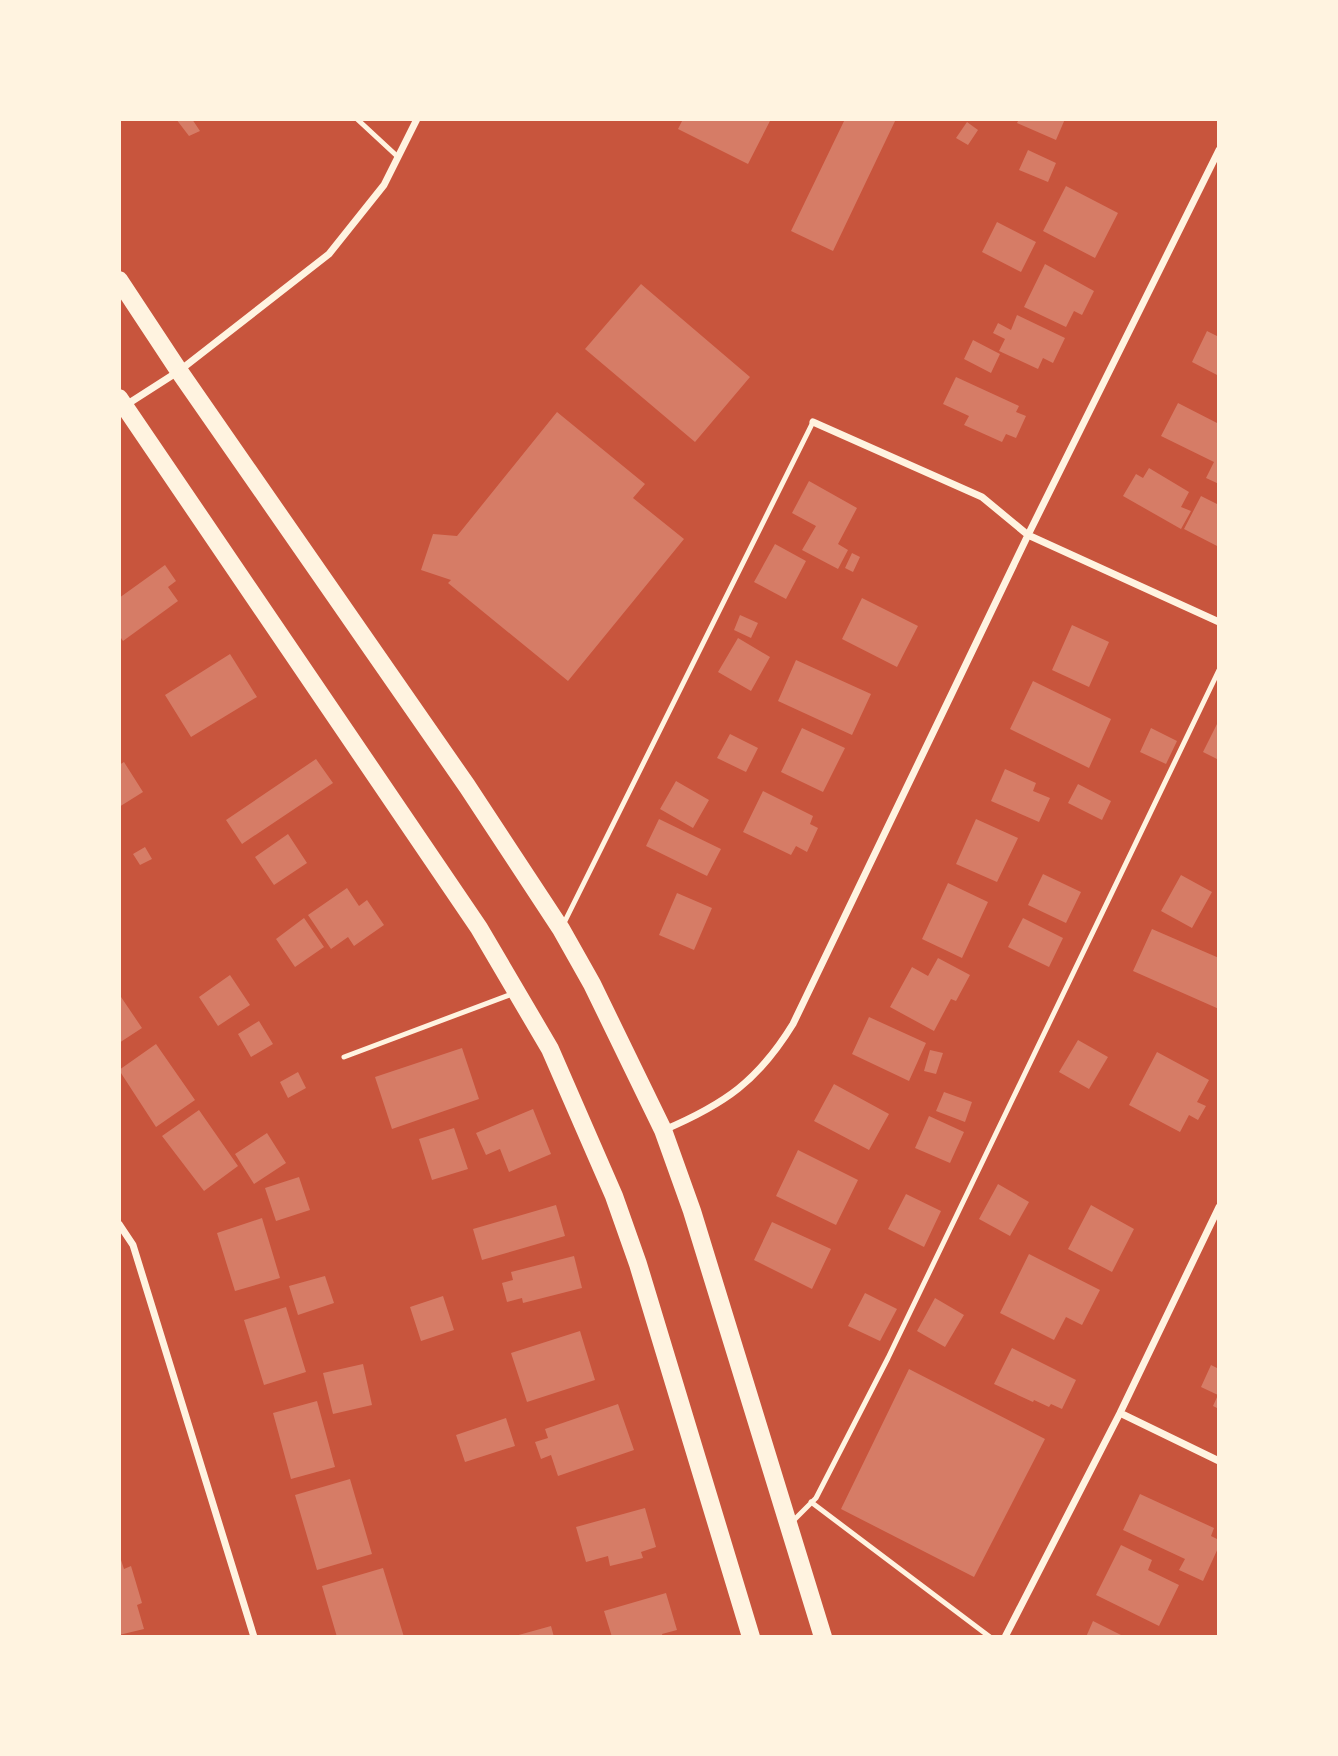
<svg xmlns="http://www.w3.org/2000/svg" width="1338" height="1756" viewBox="0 0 1338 1756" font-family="Montserrat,sans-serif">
<rect width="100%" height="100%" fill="#c8553d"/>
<!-- building -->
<path fill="#d67c66" d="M176,119H192L200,131L189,136Z
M683,119H771L748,164L678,129Z
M845,119H896L833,251L791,231Z
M1019,119H1065L1056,140L1017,123Z
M967,122L978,130L968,145L956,138Z
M1028,150L1056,163L1048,182L1019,170Z
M1066,186L1118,213L1095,258L1043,231Z
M997,222L1036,242L1021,272L982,252Z
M1045,264L1094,291L1082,315L1074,311L1066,327L1024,307Z
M641,284L750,377L695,442L585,349Z
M1017,315L1065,338L1053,363L1043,358L1038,369L999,351L1005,339L993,333L998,323L1011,330Z
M1207,331L1219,337V376L1192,362Z
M973,340L1000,354L991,373L964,359Z
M956,377L1019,406L1016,412L1026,416L1016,438L1006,434L1002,442L964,425L969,416L943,404Z
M1178,403L1219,424V484L1206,478L1214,462L1161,436Z
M557,412L645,484L633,498L684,539L568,681L448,583L451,580L421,570L433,534L457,536Z
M1149,468L1189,492L1181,507L1191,511L1181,529L1123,496L1136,474L1143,478Z
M809,481L857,508L838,544L848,550L838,569L802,550L816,526L792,513Z
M1201,496L1219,505V547L1184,529Z
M775,544L806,561L786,599L754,582Z
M852,553L860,557L853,572L845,568Z
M165,565L176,581L168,587L178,601L123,641L119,635V598Z
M862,598L918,626L897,667L842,639Z
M740,615L758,623L751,638L734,630Z
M1072,625L1109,642L1089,687L1052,670Z
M738,638L770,657L751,691L718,672Z
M230,654L257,697L191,737L165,695Z
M796,660L871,694L852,735L778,701Z
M1033,681L1111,719L1089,768L1010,729Z
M1219,720V760L1203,752Z
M802,728L845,748L823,792L781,772Z
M1151,728L1177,741L1166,764L1140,752Z
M730,734L758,748L746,772L717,758Z
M316,759L333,783L242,844L226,820Z
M124,762L143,792L119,807V765Z
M1005,769L1036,783L1033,791L1050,798L1039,822L991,801Z
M676,781L709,800L693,828L660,809Z
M1078,784L1111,801L1102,820L1068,803Z
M763,791L813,816L810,824L818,828L807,852L796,846L791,855L743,832Z
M659,819L721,849L707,876L646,846Z
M976,819L1018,838L997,882L956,864Z
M288,834L307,863L274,885L255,857Z
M145,847L152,859L140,865L133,854Z
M1043,874L1081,892L1066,923L1028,905Z
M1181,875L1212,892L1192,928L1161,911Z
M948,883L988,902L962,958L922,939Z
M347,888L359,906L367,900L384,925L354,946L348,937L331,949L308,915Z
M677,893L712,908L694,950L659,935Z
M304,918L324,947L295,967L276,939Z
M1023,918L1063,938L1049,967L1008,947Z
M1152,929L1219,958V1009L1133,971Z
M938,958L970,975L956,1001L951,999L934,1031L890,1007L912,967L928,976Z
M230,975L250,1005L218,1026L199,997Z
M119,994L142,1028L119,1043Z
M869,1017L926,1043L909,1081L852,1054Z
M259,1021L273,1044L251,1057L238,1034Z
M1078,1040L1108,1057L1089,1089L1059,1072Z
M156,1044L195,1100L156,1127L119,1070Z
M462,1048L479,1099L392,1129L375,1077Z
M930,1050L943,1053L936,1074L924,1071Z
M1157,1052L1209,1080L1197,1102L1206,1106L1198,1120L1189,1115L1180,1132L1129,1105Z
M298,1072L306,1088L288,1098L280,1082Z
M834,1084L889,1114L869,1150L814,1121Z
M944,1092L972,1102L965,1122L936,1111Z
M533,1109L551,1154L509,1172L500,1149L486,1155L476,1133Z
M199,1110L238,1166L204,1191L162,1136Z
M929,1116L964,1132L950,1163L915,1148Z
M454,1128L468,1169L432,1180L419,1139Z
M267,1133L286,1163L254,1184L235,1154Z
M798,1150L858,1180L836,1225L776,1196Z
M299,1177L310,1210L276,1221L265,1188Z
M998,1184L1029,1202L1010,1236L979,1219Z
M906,1194L941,1211L924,1247L888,1229Z
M556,1205L565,1236L482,1260L473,1229Z
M1091,1205L1134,1229L1112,1272L1068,1249Z
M262,1218L280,1278L235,1291L217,1233Z
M772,1222L831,1249L812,1289L754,1260Z
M1029,1254L1100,1290L1082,1325L1066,1317L1054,1340L1000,1313Z
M574,1256L582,1288L523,1303L522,1298L507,1302L502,1283L513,1280L511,1272Z
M325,1276L334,1303L298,1315L289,1286Z
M865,1293L897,1309L880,1341L848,1326Z
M443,1296L454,1330L421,1341L410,1307Z
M935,1298L964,1315L945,1347L917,1331Z
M286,1307L306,1372L264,1385L244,1320Z
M580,1331L595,1380L527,1402L511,1353Z
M1012,1348L1076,1380L1062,1409L1051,1404L1049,1407L1034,1400L1033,1402L994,1384Z
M363,1364L372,1405L333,1414L323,1373Z
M1211,1365L1219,1369V1409L1213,1406L1218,1395L1201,1387Z
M909,1369L1045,1439L974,1577L841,1509Z
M317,1401L335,1467L291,1479L273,1413Z
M618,1404L634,1450L558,1476L551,1455L541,1459L535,1442L548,1438L545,1429Z
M506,1418L515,1446L465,1462L456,1435Z
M350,1479L372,1554L317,1570L295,1495Z
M1140,1494L1214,1528L1211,1536L1219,1540V1546L1203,1581L1179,1570L1185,1559L1123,1530Z
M645,1508L656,1547L641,1552L643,1558L610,1566L608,1556L586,1562L576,1527Z
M1121,1545L1152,1560L1148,1570L1179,1585L1159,1626L1096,1595Z
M119,1554L124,1569L131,1566L142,1603L137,1605L144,1629L119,1635Z
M383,1568L404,1637H337L322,1586Z
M666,1593L677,1630L662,1634L663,1637H612L604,1611Z
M1093,1621L1125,1637H1086Z
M551,1626L554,1637H515V1636Z"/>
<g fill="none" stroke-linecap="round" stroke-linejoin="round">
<!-- service -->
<path stroke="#fff3e0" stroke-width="5" d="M357,119L398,157
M564,923L813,422
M344,1057L512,994
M811,1502L990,1637
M791,1523L816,1498L888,1358L1219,670"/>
<!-- minor -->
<path stroke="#fff3e0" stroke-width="7" d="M126,405L179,371L329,254L384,185L417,119
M813,422L982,497L1028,535L1219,622
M664,1130C725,1104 758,1081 793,1024L1028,535L1219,150
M119,1224L133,1245L254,1637
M1120,1413L1219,1461
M1005,1637L1120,1413L1219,1207"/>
<!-- primary -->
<path stroke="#fff3e0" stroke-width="18" d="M119,280L179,371L467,786L561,929L592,984L663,1130L692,1211L823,1637
M119,398L479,928L550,1049L614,1196L638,1264L751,1637"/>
</g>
<!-- border -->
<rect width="1338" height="1756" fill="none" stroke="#fff3e0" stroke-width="242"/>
</svg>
